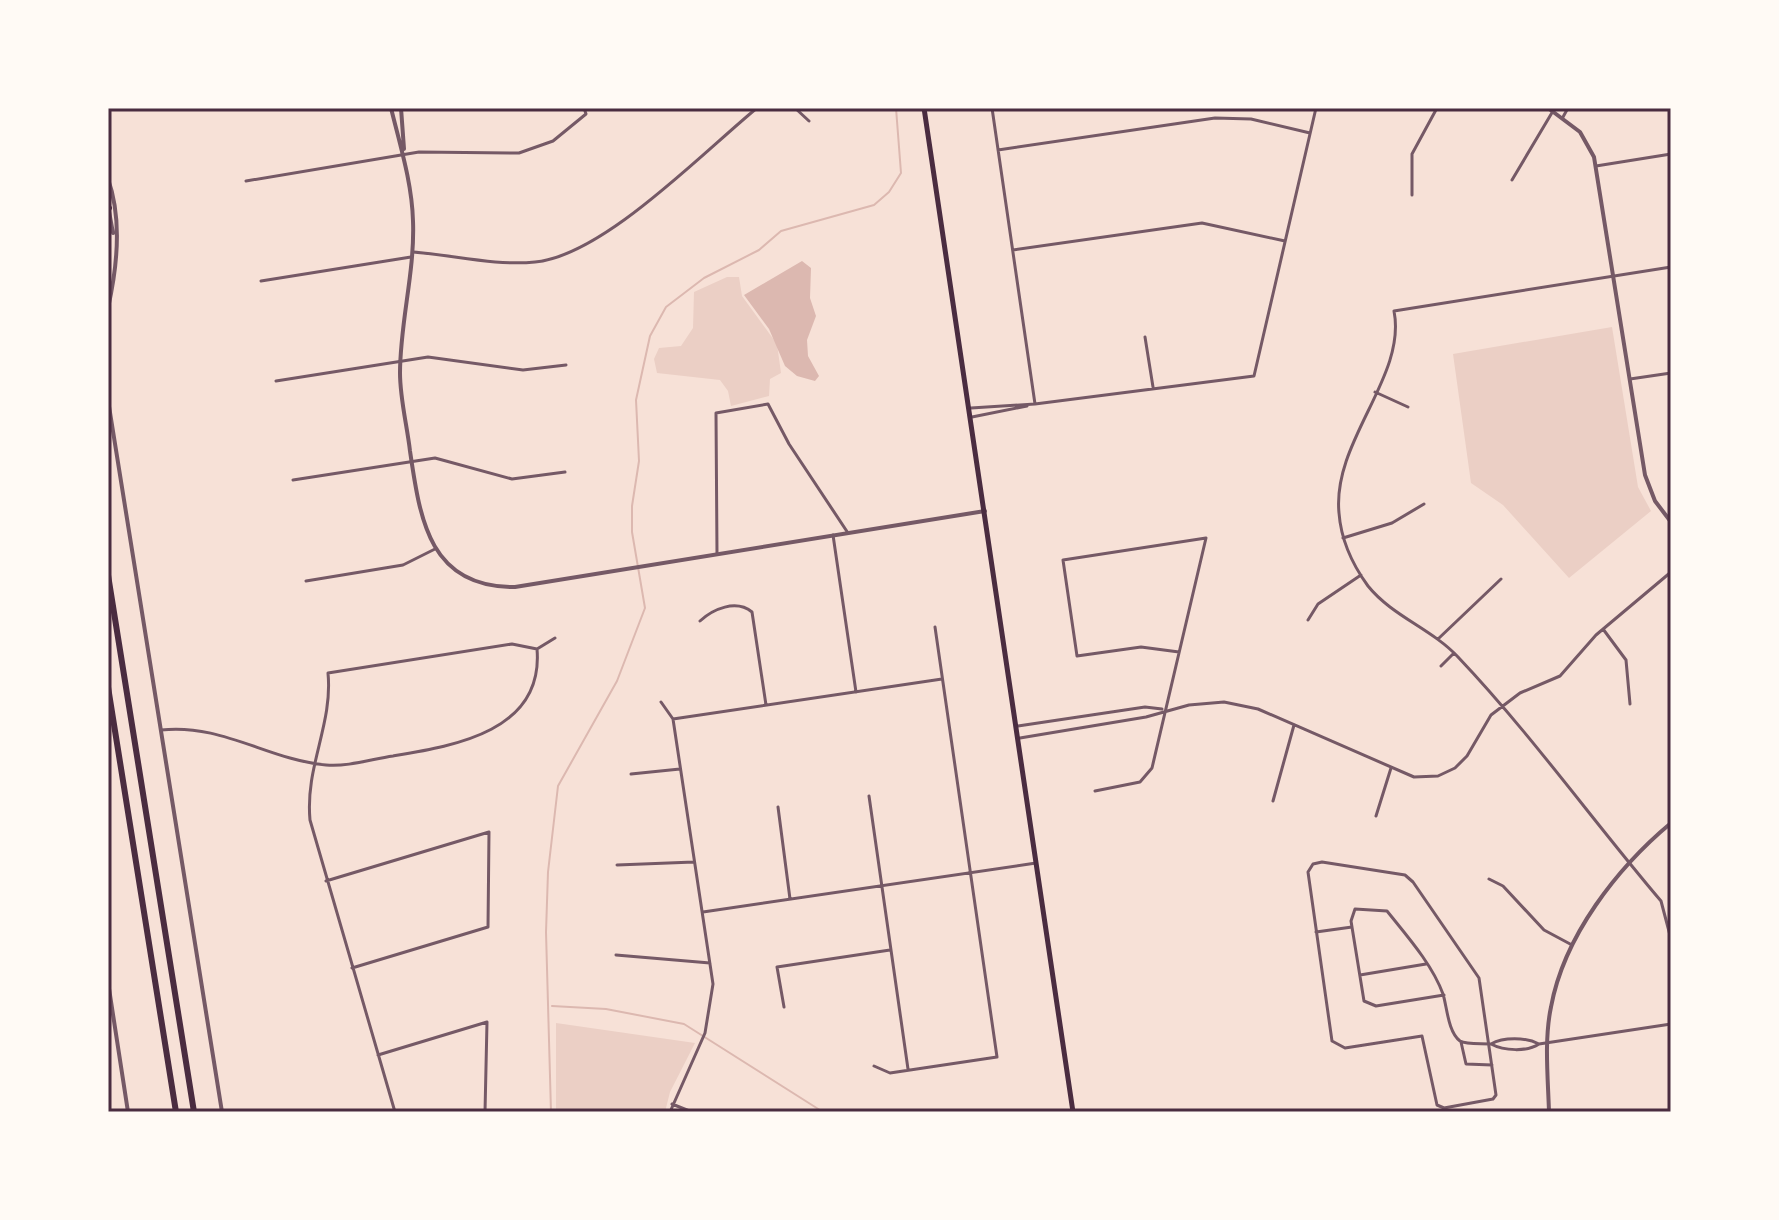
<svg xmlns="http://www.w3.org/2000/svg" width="1779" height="1220" viewBox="0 0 1779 1220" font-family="'Crimson Pro',serif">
<rect width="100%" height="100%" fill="#f7e1d7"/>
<!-- green -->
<path fill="#ebcfc5" d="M727,277H739L742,296L777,344L781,373L770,379L769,396L731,406L728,391L720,380L657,373L654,359L659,348L681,346L693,328L694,292Z
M1612,327L1638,487L1651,511L1569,578L1503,505L1471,483L1453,354Z
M556,1023L695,1043L670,1092L665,1112H556Z"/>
<!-- water -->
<path fill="#dcb8b0" d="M802,261L811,268L810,298L816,316L807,340L808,356L819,376L815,381L797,376L785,366L769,329L744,295Z"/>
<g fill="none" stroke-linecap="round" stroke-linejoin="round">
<!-- stream -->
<path stroke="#dcb8b0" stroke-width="2" d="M552,1006L606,1009L684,1024L823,1112
M551,1112L546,932L548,872L558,786L617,681L645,608L632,532V506L639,461L636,400L650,336L666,307L704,278L759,250L781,231L874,205L889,192L901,173L896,108"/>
<!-- minor -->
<path stroke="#755966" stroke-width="3" d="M795,108L809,121
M992,108L1035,404
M1563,117L1568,108
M998,150L1215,118L1251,119L1310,133
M1596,166L1671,154
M1512,180L1553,111
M246,181L419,152L519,153L553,141L586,114L584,108
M1412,195V154L1437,108
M1013,250L1202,223L1285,241
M413,252C453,255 495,266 535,262C603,256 702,153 757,108
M1671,267L1394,311C1407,377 1332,441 1339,513C1341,540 1352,564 1368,586C1392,616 1432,629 1458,657C1531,734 1593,821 1661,901L1671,939
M261,281L411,257
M1145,337L1153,387
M1630,379L1671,373
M276,381L428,357L523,370L566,365
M1375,392L1408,407
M971,408L1035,404L1254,376L1316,108
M972,417L1027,406
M293,480L435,458L512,479L565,472
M833,535L856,692
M1343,538L1392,523L1424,504
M717,553L716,413L768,404L789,444L848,533
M306,581L403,565L435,549
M1308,620L1318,604L1361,575
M700,621C713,609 736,599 752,612L766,705
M1603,629L1626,660L1630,704
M1438,639L1501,579
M537,649L555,638
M1441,666L1454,653
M661,702L673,719L713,984L705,1033L670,1112
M673,719L942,679
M1018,726L1145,707L1162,709
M161,730C221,723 269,760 326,765C348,767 372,759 393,756C453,746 544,732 537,649
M1020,738L1146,717L1189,705L1224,702L1258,709L1414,777L1438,776L1455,768L1467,756L1491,715L1520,693L1560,676L1596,635L1671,572
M631,774L680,769
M1095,791L1140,782L1152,768L1206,538L1063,560L1077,656L1141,647L1179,652
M869,796L908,1069
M1273,801L1294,725
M778,807L790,899
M1376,816L1391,768
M1322,862L1405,875L1413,882L1479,978L1496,1095L1493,1099L1444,1108L1437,1105L1422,1036L1345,1048L1332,1041L1308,872L1313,864Z
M617,865L694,862
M1489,879L1503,886L1544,930L1572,945
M326,881L489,832L488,927L352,968
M703,912L1036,863
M1316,932L1352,927
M616,955L710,963
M1360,975L1426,964
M1444,995L1376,1006L1364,1001L1351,921L1355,909L1387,911C1407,936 1432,964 1443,994C1447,1007 1448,1032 1460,1041C1467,1045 1483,1043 1491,1044
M784,1007L777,967L890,950
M1461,1042L1466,1064L1492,1065
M1539,1044C1526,1037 1503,1037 1491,1044C1504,1051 1527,1052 1539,1044L1671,1024
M378,1055L487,1022L485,1112
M874,1066L890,1073L997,1057L935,627
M672,1104L692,1112
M395,1112L310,820C305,766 333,725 328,673L512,644L537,649"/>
<!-- tertiary -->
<path stroke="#755966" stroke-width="4" d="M391,108C400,145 412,183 413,221C415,272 400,322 400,373C400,399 407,425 410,451C420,519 429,588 515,587L985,511
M401,108L404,149
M1548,108L1580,132L1594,157L1645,475L1655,501L1671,522
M108,179C122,218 117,268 108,308
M108,206L113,233
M108,400L222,1112
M108,982L128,1112
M1549,1112C1548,1078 1544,1040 1551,1007C1564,936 1617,868 1671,823"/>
<!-- secondary -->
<path stroke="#4a2c40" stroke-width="5" d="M924,108L1073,1112"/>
<!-- motorway -->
<path stroke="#4a2c40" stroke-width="6" d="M108,207L109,208
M108,575L194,1112
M108,687L176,1112"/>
</g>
<!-- border -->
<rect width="1779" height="1220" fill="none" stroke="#fffaf5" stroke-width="220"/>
<rect x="110" y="110" width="1559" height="1000" fill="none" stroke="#4a2c40" stroke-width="3"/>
</svg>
